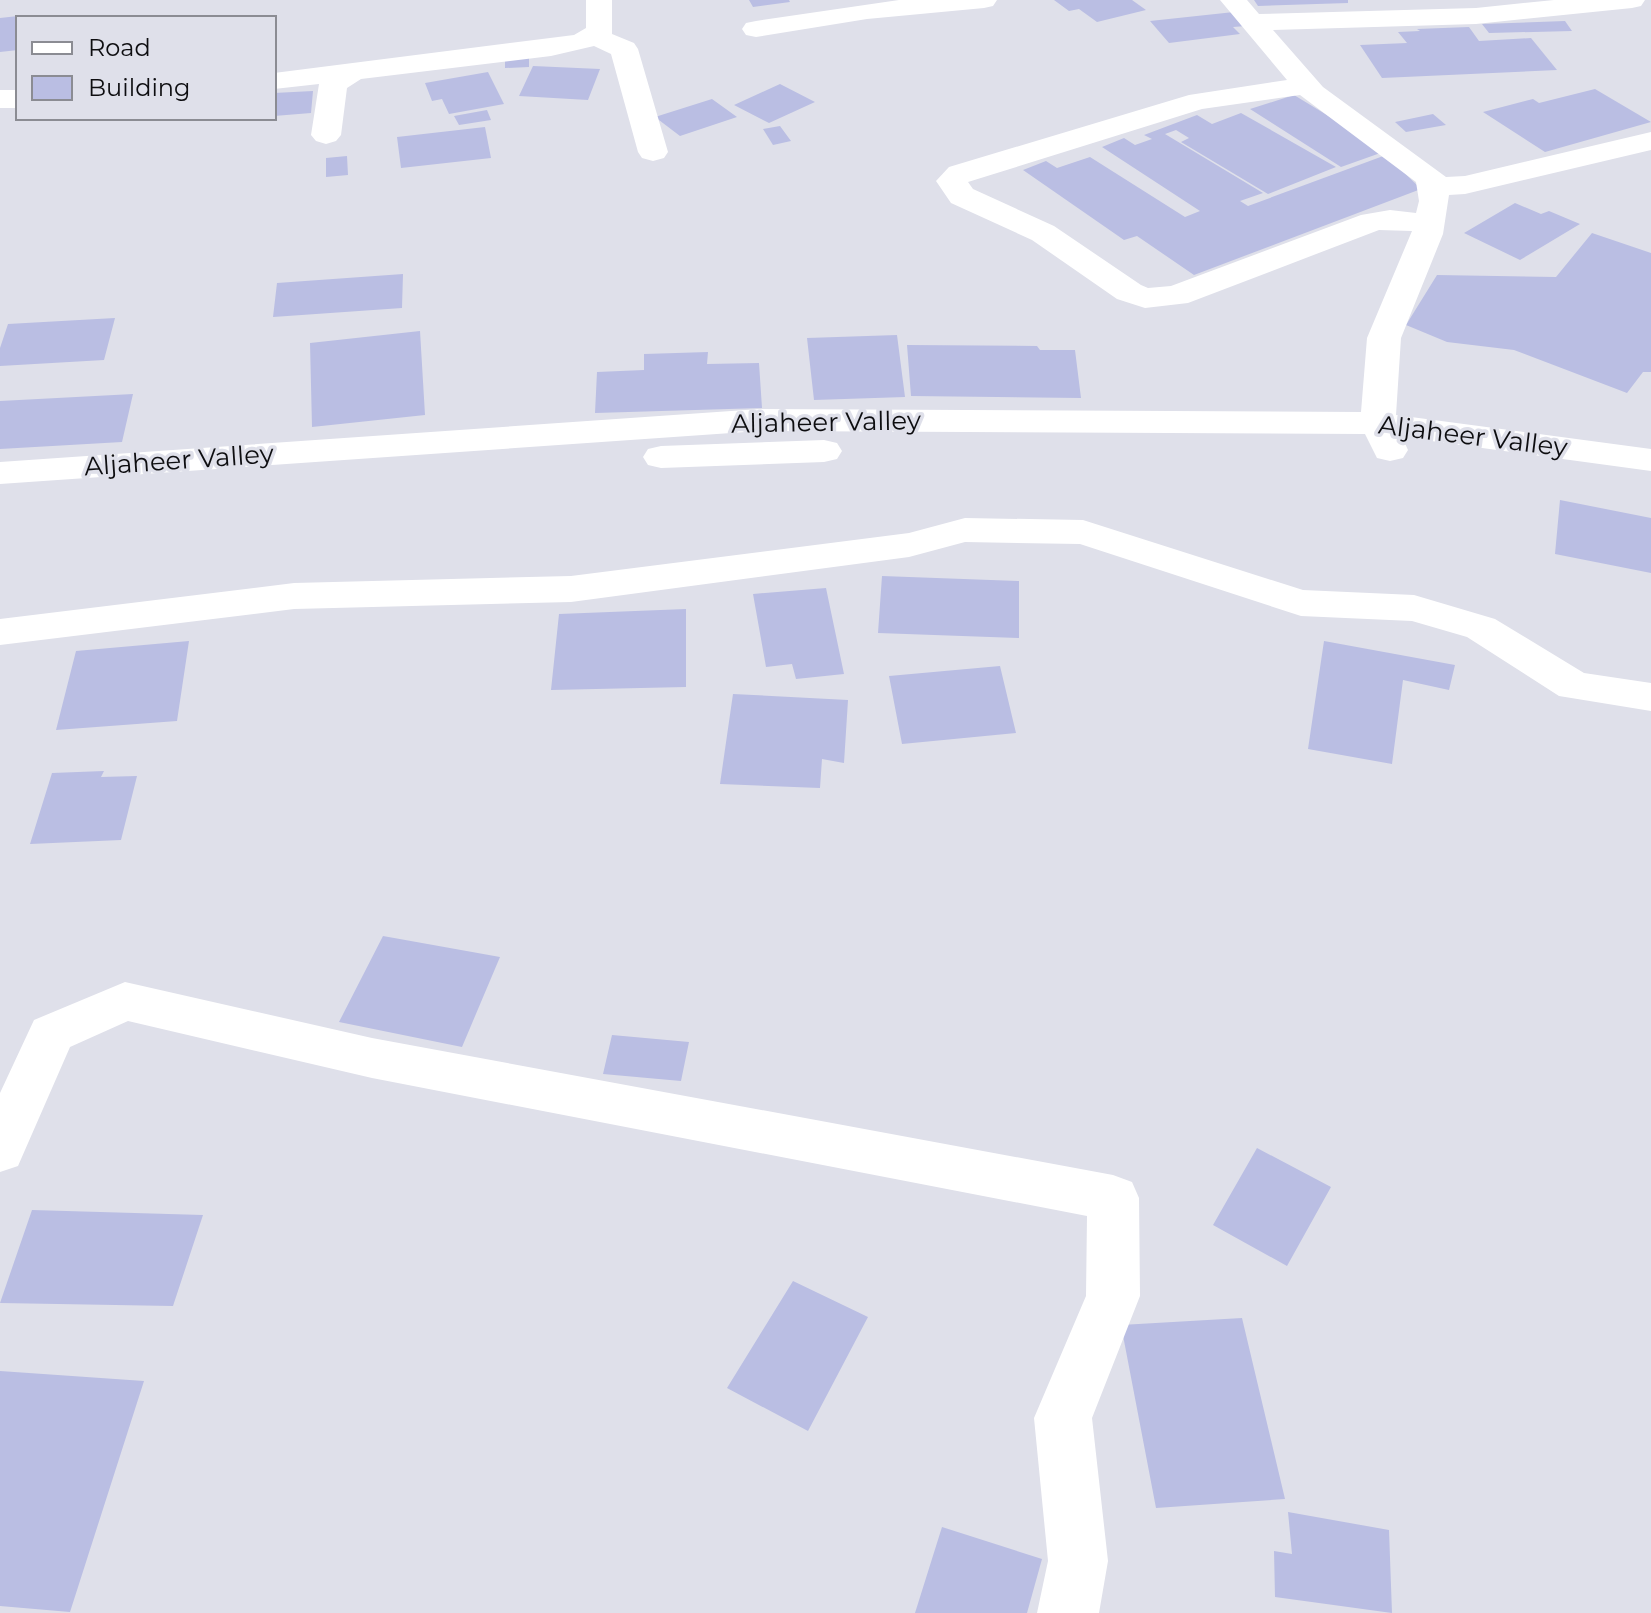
<svg xmlns="http://www.w3.org/2000/svg" width="1651" height="1613" viewBox="0 0 1651 1613" font-family="Montserrat,sans-serif">
<rect width="100%" height="100%" fill="#dfe0ea"/>
<!-- building -->
<path fill="#babee3" d="M749,0H789L790,2L753,7Z
M1054,0H1132L1146,10L1097,22L1079,9L1069,11Z
M1254,0H1348V3L1258,6Z
M1234,12L1246,26L1233,27L1240,34L1169,43L1150,21Z
M18,16V50L0,52V18Z
M1565,21L1572,31L1489,33L1482,24Z
M1469,27L1479,41L1531,38L1557,70L1382,78L1360,45L1407,43L1398,32L1420,31L1417,29Z
M529,55V67L505,68V57Z
M533,66L600,69L588,100L519,96Z
M488,72L504,104L449,114L442,99L432,101L425,83Z
M780,84L815,102L769,123L734,105Z
M1595,89L1651,122L1545,152L1483,112L1533,99L1539,103Z
M313,91L311,113L274,116V93Z
M1294,95L1386,151L1341,167L1250,109Z
M712,99L737,117L680,136L655,117Z
M487,110L491,120L459,125L454,116Z
M1241,113L1336,167L1268,194L1181,142L1189,138L1176,130L1165,134L1263,193L1240,201L1248,206L1386,155L1421,189L1194,275L1137,236L1124,240L1023,170L1046,161L1057,168L1090,157L1185,217L1200,211L1102,147L1124,138L1135,145L1152,139L1144,135L1197,115L1212,124Z
M1433,114L1446,125L1406,132L1395,122Z
M780,126L791,141L773,145L763,129Z
M485,127L491,158L401,168L397,137Z
M347,156L348,175L326,177V158Z
M1515,203L1541,214L1549,211L1580,224L1520,260L1464,233Z
M1592,233L1651,253V372H1643L1627,393L1514,350L1447,342L1406,325L1437,275L1556,277Z
M403,274L402,308L273,317L277,283Z
M115,318L104,360L0,366V348L8,324Z
M420,331L425,415L312,427L310,343Z
M897,335L905,397L814,400L807,338Z
M907,345L1037,346L1040,350H1075L1081,398L911,396Z
M708,352L707,364L759,363L762,408L595,413L597,372L644,370V354Z
M133,394L122,442L0,449V401Z
M1560,500L1651,518V573L1555,554Z
M882,576L1019,581V638L878,633Z
M826,588L844,674L796,679L792,664L766,667L753,594Z
M686,609V687L551,690L559,614Z
M189,641L177,721L56,730L76,651Z
M1324,641L1455,665L1449,690L1403,680L1392,764L1308,749Z
M1000,666L1016,733L902,744L889,676Z
M733,694L848,700L844,763L822,759L820,788L720,784Z
M104,771L101,777L137,776L121,840L30,844L52,773Z
M383,936L500,957L462,1047L339,1022Z
M612,1035L689,1042L681,1081L603,1074Z
M1257,1148L1331,1187L1287,1266L1213,1225Z
M32,1210L203,1215L173,1306L0,1303Z
M793,1281L868,1317L808,1431L727,1388Z
M1242,1318L1285,1499L1156,1508L1121,1325Z
M0,1371L144,1381L70,1612L0,1606Z
M1288,1512L1389,1530L1392,1613L1275,1597L1274,1551L1292,1554Z
M942,1527L1042,1559L1027,1613H915Z"/>
<g fill="none" stroke-linecap="round" stroke-linejoin="round">
<!-- minor -->
<path fill="#fff" fill-rule="evenodd" d="M586,0H612V34L634,43L638,49L668,152L664,158L653,161L642,158L638,152L611,54L594,46L551,56L361,79L347,88L341,135L336,141L326,144L316,141L311,135L319,84L274,89V73L574,35L586,28Z
M899,0H997L993,6L984,8L867,19L756,37L746,35L742,29L746,23L756,21Z
M1220,0H1247L1259,14L1476,8L1554,0H1645L1641,6L1632,8L1476,24L1273,30L1323,87L1446,177L1465,176L1651,132V150L1465,194L1449,195L1443,234L1401,338L1396,415L1651,449V471L1402,437L1408,450L1403,458L1390,461L1377,458L1365,434L760,431L0,484V462L760,409L1361,412L1367,338L1412,231L1379,230L1188,303L1145,308L1117,299L1032,240L951,203L936,181L949,167L1189,95L1287,80ZM1300,95L1416,182L1419,201L1416,213L1390,210L1361,215L1171,286L1148,288L1141,285L1054,226L973,189L968,182L1202,109Z
M0,90H18V108H0Z
M824,440L837,443L842,451L837,459L824,462L661,468L648,465L643,457L648,449L661,446Z
M965,518L1083,520L1303,590L1414,595L1495,619L1584,673L1651,683V711L1559,696L1467,637L1412,621L1301,616L1080,544L965,542L909,557L571,602L294,609L0,645V619L294,583L571,576L909,533Z
M125,982L372,1038L1113,1175L1132,1182L1139,1198L1140,1296L1092,1418L1108,1561L1099,1613H1037L1048,1561L1034,1418L1086,1296L1087,1216L372,1078L128,1021L70,1047L18,1166L0,1172V1093L34,1020Z"/>
</g>
<g text-anchor="middle" dominant-baseline="central" stroke-width="7" stroke-linejoin="round" paint-order="stroke">
<!-- street labels -->
<g font-size="26" fill="#0d0d10" stroke="#dfe0ea">
<text transform="translate(826 422) rotate(-1)">Aljaheer Valley</text>
<text transform="translate(1473 436) rotate(7)">Aljaheer Valley</text>
<text transform="translate(179 460) rotate(-4)">Aljaheer Valley</text>
</g>
</g>
<!-- legend -->
<rect x="16" y="16" width="260" height="104" fill="#dfe0ea" stroke="#8b8c93" stroke-width="2"/>
<rect x="32" y="42" width="40" height="12" fill="#ffffff" stroke="#8b8c93" stroke-width="2"/>
<text x="88" y="56" font-size="24" fill="#0d0d10">Road</text>
<rect x="32" y="76" width="40" height="24" fill="#babee3" stroke="#8b8c93" stroke-width="2"/>
<text x="88" y="96" font-size="24" fill="#0d0d10">Building</text>
</svg>
